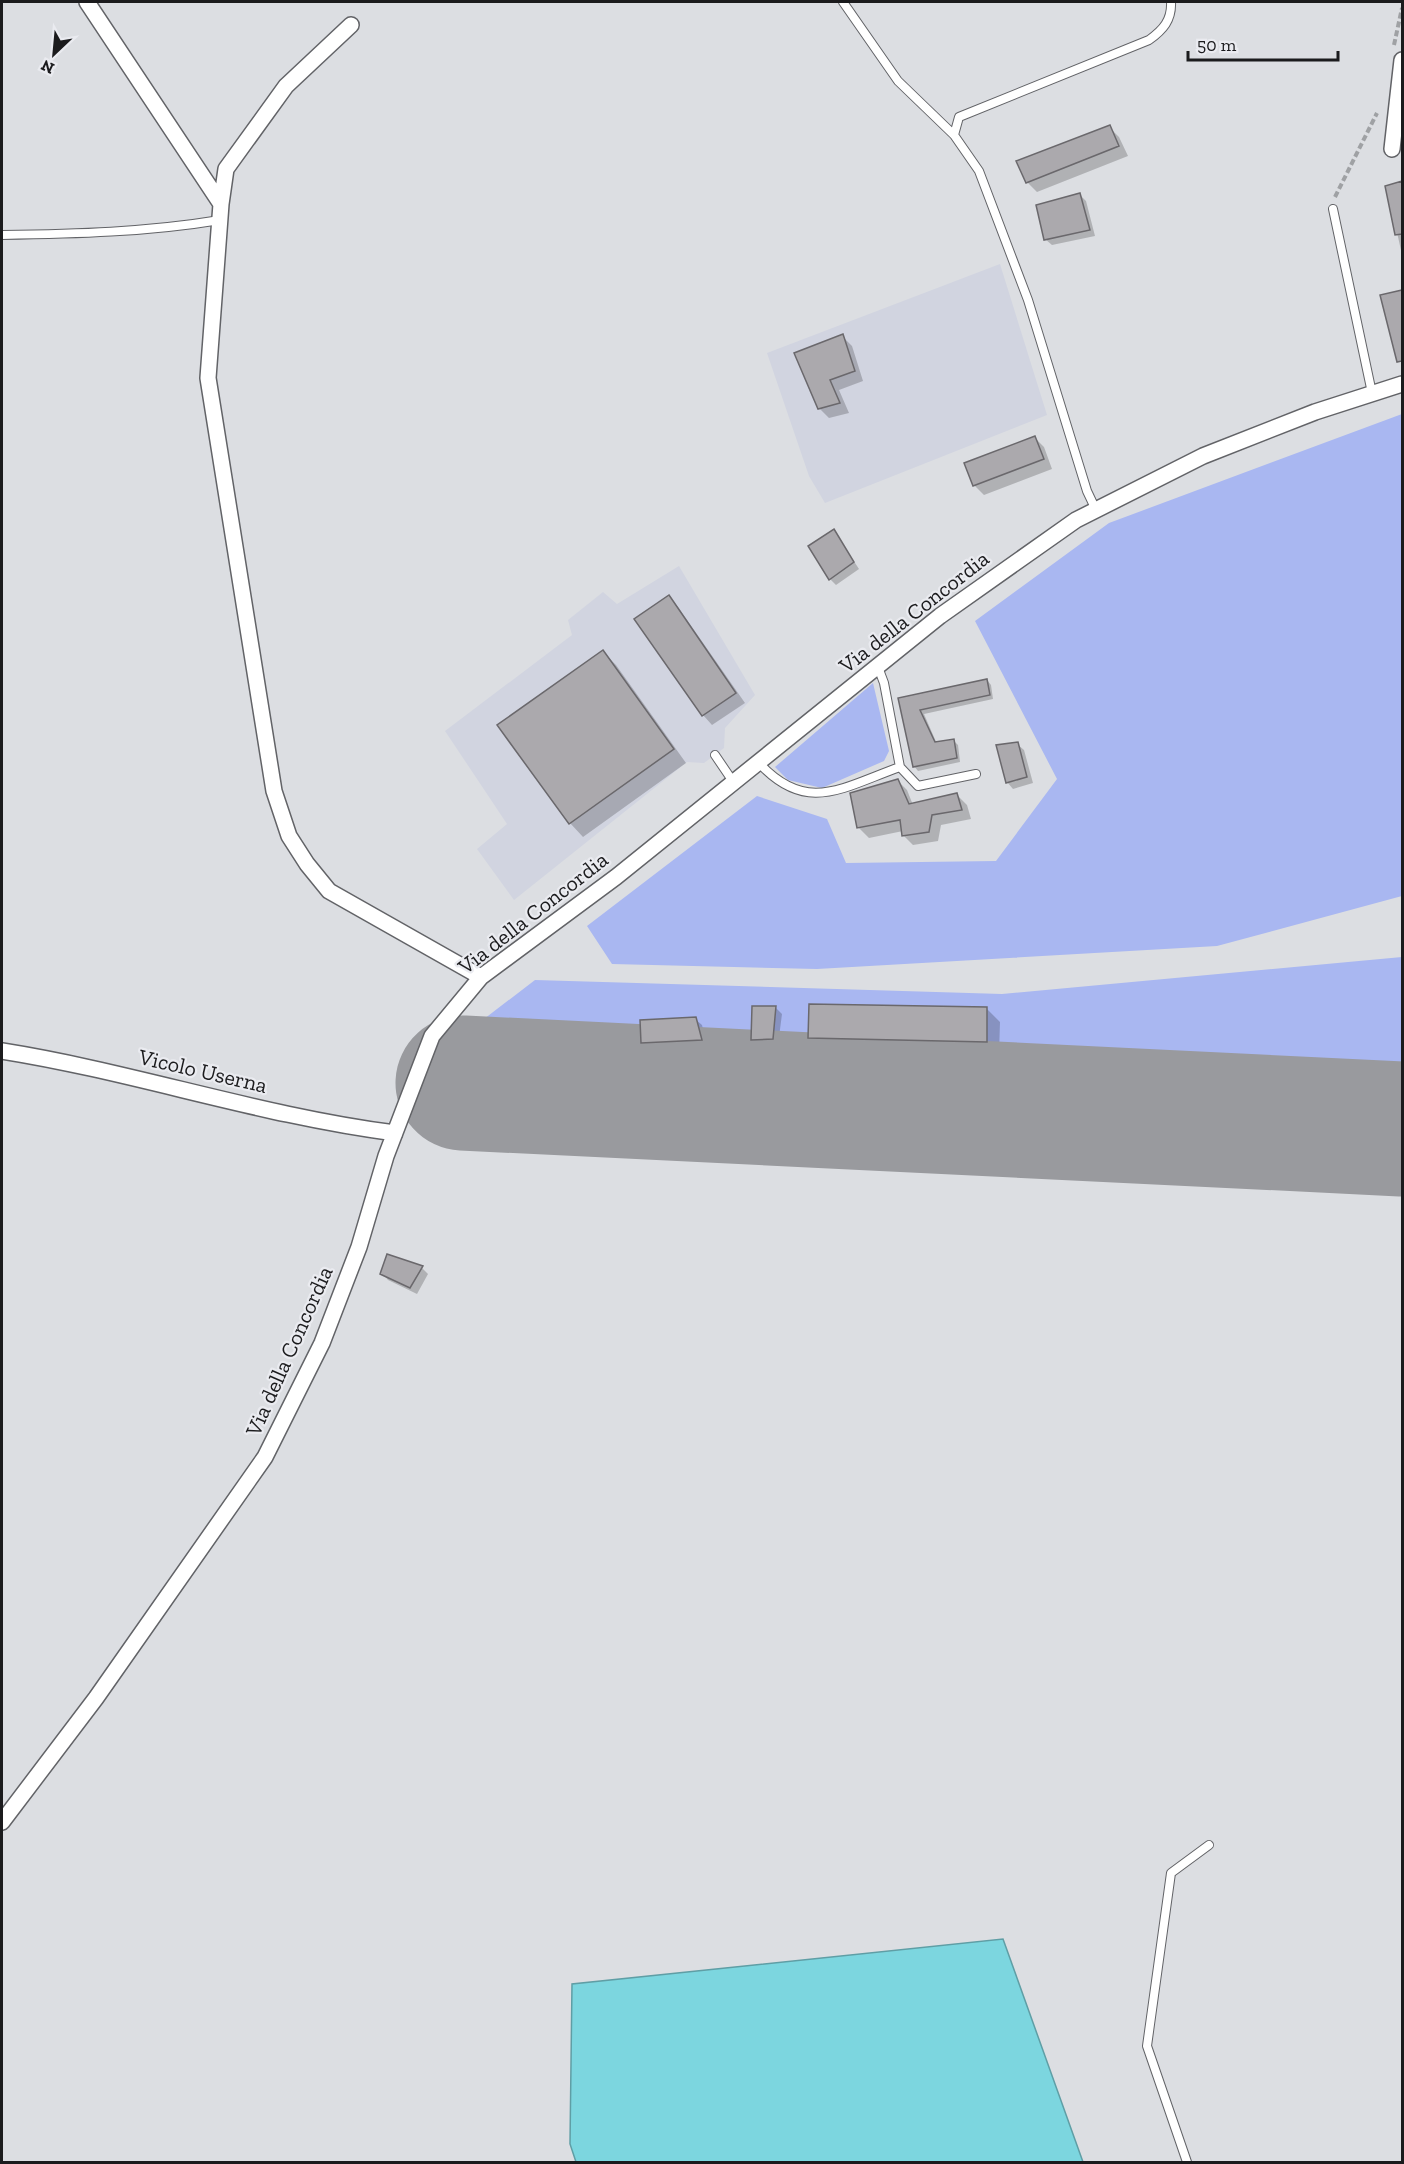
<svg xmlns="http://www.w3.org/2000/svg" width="1404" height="2164" viewBox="0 0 1404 2164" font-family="'Zilla Slab',serif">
<rect width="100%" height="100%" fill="#dcdee2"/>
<!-- built -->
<path fill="#d1d4e0" d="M1000,264L1047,415L825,503L809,476L767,353Z
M679,566L755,695L725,728L724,748L704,763L687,762L514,900L477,849L507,824L445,731L572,635L568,620L603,592L617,604Z"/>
<!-- green -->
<path fill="#a9b7f1" d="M1402,414V896L1217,946L817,969L612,964L587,926L757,796L827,819L846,863L996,861L1057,779L975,621L1109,523Z
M873,683L889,751L884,761L822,788L788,780L775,767Z
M1402,957V1166L428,1120L450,1045L535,980L1002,994Z"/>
<!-- water -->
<path fill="#7cd6df" stroke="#5f9ea5" stroke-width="1.5" d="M1003,1939L1083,2162H576L570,2144L572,1984Z"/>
<!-- shadow -->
<path fill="#0003" d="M1109,127L1119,137L1128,156L1037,192L1028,183L1018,162Z
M1402,183V255L1387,187Z
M1079,194L1086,201L1095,236L1052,245L1045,239Z
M1402,291V352L1394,343L1381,296Z
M842,336L852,346L863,381L839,390L849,413L829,418L819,408Z
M1035,438L1044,447L1052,469L984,495L974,485Z
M834,531L859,569L836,585L830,579Z
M669,597L678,607L745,703L712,725L703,715Z
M603,652L616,665L686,763L583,837L570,823L500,726Z
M987,680L991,685L993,699L924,714L937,744L953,740L958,745L960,762L918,771L914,766L900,699Z
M1017,744L1024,750L1033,783L1013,789L1007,782Z
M898,781L907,790L913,805L957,795L967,805L971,819L941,825L938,841L913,845L903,835V831L869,838L859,828L851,794Z
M776,1008L782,1014L778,1045L759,1046L752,1040Z
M987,1009L1000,1022L999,1054L823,1051L810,1037Z
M695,1019L702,1025L707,1046L649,1048L642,1042Z
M422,1268L428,1274L417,1294L388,1280L382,1273Z"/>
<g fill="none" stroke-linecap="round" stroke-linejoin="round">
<!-- runway -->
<path stroke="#999a9e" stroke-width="135" d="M463,1083L1402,1129"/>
</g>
<!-- building -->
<path fill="#aba9ad" stroke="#6a686c" stroke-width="1.5" d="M1110,125L1119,146L1026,183L1016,161Z
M1402,181V234L1395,235L1385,186Z
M1080,193L1090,230L1044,240L1036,205Z
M1402,290V361L1397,362L1380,295Z
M843,334L855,371L830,380L840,403L818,409L794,353Z
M1035,436L1044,459L973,486L964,463Z
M834,529L854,562L829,580L808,546Z
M669,595L736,693L702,716L634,619Z
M603,650L674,749L569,824L497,725Z
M987,679L990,695L920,710L935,742L954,739L957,758L913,767L898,698Z
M1018,742L1027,777L1006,783L996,745Z
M898,779L909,804L957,793L962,810L932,815L929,832L902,836L900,820L857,828L850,793Z
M809,1004L987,1007V1042L808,1038Z
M752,1006H776L773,1039L751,1040Z
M696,1017L702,1040L641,1043L640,1020Z
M387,1254L423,1266L410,1288L380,1274Z"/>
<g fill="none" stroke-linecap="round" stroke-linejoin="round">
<!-- service casing -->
<g stroke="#626367" stroke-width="10">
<path id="service" d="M843,2L898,81L954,135
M1333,209L1372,393
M2,235C74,234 148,232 220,220
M1096,510L1087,491L1028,300L979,171L954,135L959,117L1149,40C1163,30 1172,20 1171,2
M878,667L884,683L900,767
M715,755L734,783
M759,763C807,815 843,787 900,767L918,786L976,774
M1187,2162L1147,2046L1171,1873L1209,1845"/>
</g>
<!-- minor casing -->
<g stroke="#626367" stroke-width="18">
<path id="minor" d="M87,2L221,204
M351,25L286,86L226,169L221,204L208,378L274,791L289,836L307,864L329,891L481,977
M1392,149L1402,60
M2,1051C134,1072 262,1116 395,1133
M2,1822L96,1698L265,1457L322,1343L359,1247L386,1156L432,1036L481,977L616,877L940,616L1076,520L1203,456L1315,412L1402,384"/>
</g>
<!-- path -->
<path stroke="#9fa1a4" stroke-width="4" stroke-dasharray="6 3" stroke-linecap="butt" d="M1394,45L1402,8
M1335,197L1377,113"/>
<!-- service -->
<use href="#service" stroke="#fff" stroke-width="8"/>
<!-- minor -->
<use href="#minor" stroke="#fff" stroke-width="15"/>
</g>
<g text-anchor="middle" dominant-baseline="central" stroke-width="4.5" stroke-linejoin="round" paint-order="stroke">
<!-- street labels -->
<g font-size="22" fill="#1b1b1d" stroke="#eaebf0">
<text transform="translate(914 612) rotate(-38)">Via della Concordia</text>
<text transform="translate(533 913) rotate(-38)">Via della Concordia</text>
<text transform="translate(203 1071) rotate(13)">Vicolo Userna</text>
<text transform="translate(289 1351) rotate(-66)">Via della Concordia</text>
</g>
</g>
<!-- border -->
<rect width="1404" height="2164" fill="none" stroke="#1b1b1d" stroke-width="6"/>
<!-- north arrow -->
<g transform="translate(54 54) rotate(206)" stroke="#eaebf0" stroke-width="4.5" paint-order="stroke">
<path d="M0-4.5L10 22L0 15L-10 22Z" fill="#1b1b1d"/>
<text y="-9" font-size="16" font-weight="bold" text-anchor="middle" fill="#1b1b1d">N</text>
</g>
<!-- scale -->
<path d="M1188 51v9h150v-9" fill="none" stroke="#1b1b1d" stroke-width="3"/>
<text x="1197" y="51" font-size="18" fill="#1b1b1d" stroke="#eaebf0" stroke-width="4.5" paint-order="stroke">50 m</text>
</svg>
